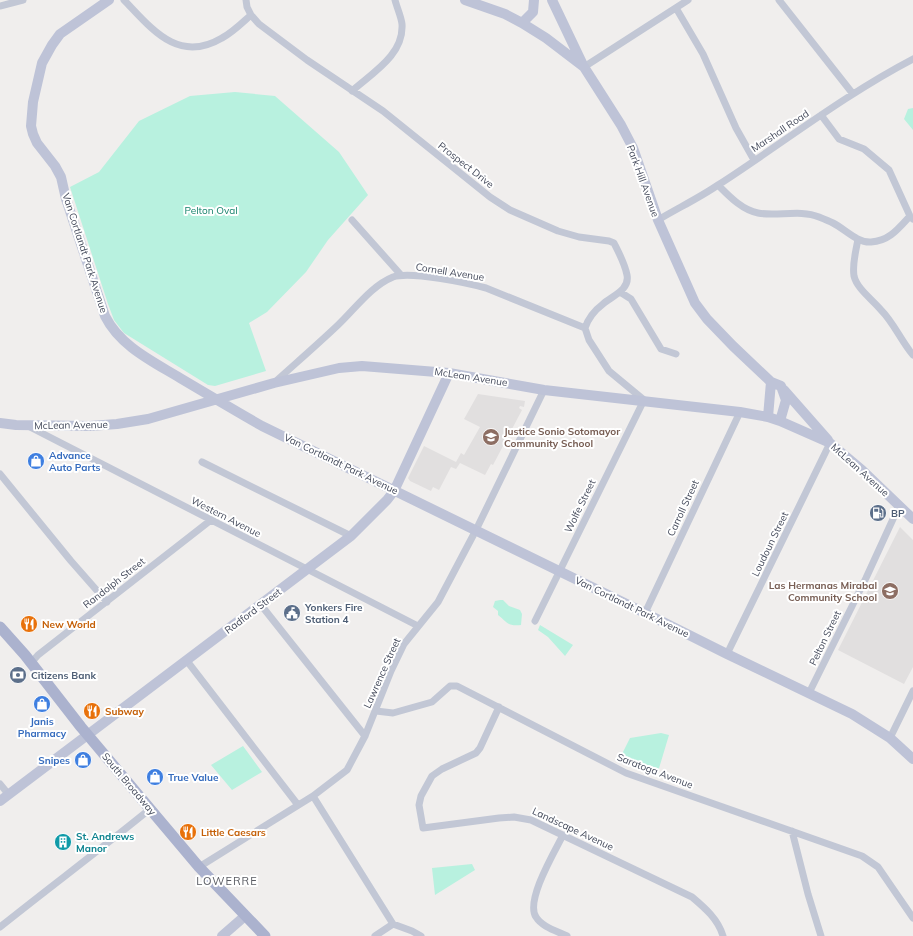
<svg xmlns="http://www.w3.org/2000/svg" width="913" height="936" viewBox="0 0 913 936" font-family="Mulish,sans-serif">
<rect width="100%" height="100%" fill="#f0eeed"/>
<!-- education -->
<path fill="#e1dfdf" d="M478,394L525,401L524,407L520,406L519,408L522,410L493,465L491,464L485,475L460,463L456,469L451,467L439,490L433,487L431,491L410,481L408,478L424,446L456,462L461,453L464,455L480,427L464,419Z
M900,527L913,540V667L904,684L838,650Z"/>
<!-- green -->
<path fill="#b8f1df" d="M235,92L275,96L339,152L368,195L328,240L306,272L267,312L249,323L266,371L215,386L208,385L124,333L114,320L108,304L70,187L99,172L139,121L190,96Z
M913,108V130L904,119L908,109Z
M500,600H503L509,606L520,610L522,614L521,625C507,626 508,623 498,615V611L493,607L495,601Z
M540,625L573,645L565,656L548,637L538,630Z
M661,733L669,735L657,775L621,756L630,738Z
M243,746L262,772L232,790L211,765Z
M472,864L475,870L435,895L432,868Z"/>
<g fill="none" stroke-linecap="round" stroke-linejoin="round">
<!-- street -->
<path stroke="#c2c7d5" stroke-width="7" d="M124,0C152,29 178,64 222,38C232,33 242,23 251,15
M246,0L247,7L251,15L259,24L307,60L383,111L490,197L510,210L558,231L579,237L609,241L614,243C619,253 625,264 627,275C630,290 612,296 603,304C595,310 588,319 585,328
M779,0L853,94
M0,6L23,0
M676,8L703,54L736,128L754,160
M584,67L688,0
M352,91C372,73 404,55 402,24C401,16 397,8 395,0
M821,115L839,139L864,149L889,170L910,216L913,219
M718,185C729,196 742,210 758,213C776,217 800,209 819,217C824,219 829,221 833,223C845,229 857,243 871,242C889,241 898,229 910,216
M352,220L401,275
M658,220C678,208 699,198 718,185C783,143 844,95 913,59
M858,239C856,251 852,264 854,276C857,289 873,300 881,310C894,323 901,341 913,355
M620,292L631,299L661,349L676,354
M275,382C296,363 318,344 338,325C355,309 371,286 393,277C411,271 467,283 486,288L585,328L589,340L609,371L644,400L535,621
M28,426L418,626
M202,462L351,536
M0,474L71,561L107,602
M261,605L365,736
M645,613L740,412
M727,654L830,443
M187,661L298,805
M31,663L38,655L211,520
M809,693L866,578L899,506
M499,707L480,748L476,753L442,769L432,776L421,796L419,805L423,828L499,818L514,817L531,820L692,897C705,908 718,919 723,936
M376,711L393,713L432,702L450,686H457L626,773L862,856L878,867L913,918
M890,738L913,691
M0,784L9,795
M313,796L393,924L412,931L421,936
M792,831L808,894L821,936
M563,835C555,851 525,901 536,917C542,927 557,931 567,936
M199,867L313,796L347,770L365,736L391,671L404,644L438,602L476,530L544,390
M0,927C50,887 101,849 150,809
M375,936L393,924"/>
<!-- secondary -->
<path stroke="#bec3d7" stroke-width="10" d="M109,0L60,34L52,45L42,63L33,102L31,126L33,134L37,143L55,166L61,177L66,199L105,316C120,346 152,361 180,378C207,394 234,410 262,426L645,613L727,654L852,714L890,738L913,759
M465,0L505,14L522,23L546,38L584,67L621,125L633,148L658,220L695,303L707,319L733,346L771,382L781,386L786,400L780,421
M552,0L582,63
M522,23L533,12L534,0
M784,390L828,440
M768,417L771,382
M0,423L16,425L90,426L117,424L148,419L274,383L339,368L362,366L449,373L544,390L740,412L768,417L780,421L830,443L862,470L913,519
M0,801L351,536L387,500L394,491L449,373
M222,936L245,916"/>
<!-- primary -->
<path stroke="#abb2ce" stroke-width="11" d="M0,627L25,655L81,727L199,867L265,936"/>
</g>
<!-- icons -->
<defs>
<g id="school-disc" transform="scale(0.9)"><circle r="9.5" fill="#8d6e63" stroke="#fff"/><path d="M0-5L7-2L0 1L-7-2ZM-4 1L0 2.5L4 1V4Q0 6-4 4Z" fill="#fff"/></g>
<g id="shop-disc" transform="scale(0.9)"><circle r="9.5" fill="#3f7fe0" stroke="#fff"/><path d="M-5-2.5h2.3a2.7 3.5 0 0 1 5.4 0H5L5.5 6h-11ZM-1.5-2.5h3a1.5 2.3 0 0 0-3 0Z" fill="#fff"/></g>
<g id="fuel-disc" transform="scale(0.9)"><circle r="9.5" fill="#5c6f8a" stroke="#fff"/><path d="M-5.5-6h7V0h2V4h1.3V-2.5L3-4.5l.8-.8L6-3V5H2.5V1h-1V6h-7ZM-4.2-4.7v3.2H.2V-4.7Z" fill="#fff"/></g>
<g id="civic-disc" transform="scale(0.9)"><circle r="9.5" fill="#5c6f8a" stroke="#fff"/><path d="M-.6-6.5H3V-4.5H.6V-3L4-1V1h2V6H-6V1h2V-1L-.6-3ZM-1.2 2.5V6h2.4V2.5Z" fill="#fff"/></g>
<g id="restaurant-disc" transform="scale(0.9)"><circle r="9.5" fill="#e8710a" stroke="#fff"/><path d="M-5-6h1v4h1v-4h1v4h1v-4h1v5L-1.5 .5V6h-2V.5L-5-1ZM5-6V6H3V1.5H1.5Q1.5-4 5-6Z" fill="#fff"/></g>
<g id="bank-disc" transform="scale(0.9)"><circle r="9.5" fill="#5c6f8a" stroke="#fff"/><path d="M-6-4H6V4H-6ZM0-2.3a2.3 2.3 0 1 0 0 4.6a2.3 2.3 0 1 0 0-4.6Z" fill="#fff"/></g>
<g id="building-disc" transform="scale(0.9)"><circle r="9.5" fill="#0f9aa8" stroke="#fff"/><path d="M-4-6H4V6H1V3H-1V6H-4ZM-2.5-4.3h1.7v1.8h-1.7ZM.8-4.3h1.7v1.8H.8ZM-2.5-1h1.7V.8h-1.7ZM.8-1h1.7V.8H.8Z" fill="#fff"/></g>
</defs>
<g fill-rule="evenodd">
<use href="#school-disc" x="491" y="437"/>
<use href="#shop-disc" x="36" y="461"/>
<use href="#fuel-disc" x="878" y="513"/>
<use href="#school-disc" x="890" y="591"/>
<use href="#civic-disc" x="292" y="613"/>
<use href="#restaurant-disc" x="29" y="624"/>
<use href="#bank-disc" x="18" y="675"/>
<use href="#shop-disc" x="42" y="704"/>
<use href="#restaurant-disc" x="92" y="711"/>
<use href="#shop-disc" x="83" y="760"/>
<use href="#shop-disc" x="155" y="777"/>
<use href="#restaurant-disc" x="188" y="832"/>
<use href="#building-disc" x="63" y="842"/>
</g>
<g text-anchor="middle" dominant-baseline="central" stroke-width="4" stroke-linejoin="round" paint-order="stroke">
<!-- street labels -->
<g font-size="10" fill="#444a5b" stroke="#fff">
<text transform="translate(780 131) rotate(-34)">Marshall Road</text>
<text transform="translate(466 165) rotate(38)">Prospect Drive</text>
<text transform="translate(643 181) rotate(70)">Park Hill Avenue</text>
<text transform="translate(85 253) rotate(72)">Van Cortlandt Park Avenue</text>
<text transform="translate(450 272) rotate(9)">Cornell Avenue</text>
<text transform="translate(471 377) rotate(9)">McLean Avenue</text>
<text transform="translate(71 425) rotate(-1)">McLean Avenue</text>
<text transform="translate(341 464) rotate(26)">Van Cortlandt Park Avenue</text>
<text transform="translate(860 470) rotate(42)">McLean Avenue</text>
<text transform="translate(580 506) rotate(-64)">Wolfe Street</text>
<text transform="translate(683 508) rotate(-65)">Carroll Street</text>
<text transform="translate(226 517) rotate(27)">Western Avenue</text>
<text transform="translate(770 544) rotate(-64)">Loudoun Street</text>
<text transform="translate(114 583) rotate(-38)">Randolph Street</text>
<text transform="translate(632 607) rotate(26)">Van Cortlandt Park Avenue</text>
<text transform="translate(253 611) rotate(-37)">Radford Street</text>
<text transform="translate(825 638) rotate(-64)">Pelton Street</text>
<text transform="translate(382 673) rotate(-66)">Lawrence Street</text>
<text transform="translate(655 771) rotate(21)">Saratoga Avenue</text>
<text transform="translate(129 784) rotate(50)">South Broadway</text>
<text transform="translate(573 829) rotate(25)">Landscape Avenue</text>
</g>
<!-- park labels -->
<g font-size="10" fill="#128069" stroke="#fff">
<text x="211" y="210">Pelton Oval</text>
</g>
<!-- education labels -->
<g font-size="10" font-weight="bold" fill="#785e54" stroke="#fff" text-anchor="start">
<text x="504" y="431">Justice Sonio Sotomayor<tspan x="504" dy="12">Community School</tspan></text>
<text x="877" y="585" text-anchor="end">Las Hermanas Mirabal<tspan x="877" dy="12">Community School</tspan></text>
</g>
<!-- shop labels -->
<g font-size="10" font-weight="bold" fill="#366cbe" stroke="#fff" text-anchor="start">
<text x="49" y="455">Advance<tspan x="49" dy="12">Auto Parts</tspan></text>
<text x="42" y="721" text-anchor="middle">Janis<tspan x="42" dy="12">Pharmacy</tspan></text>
<text x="70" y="760" text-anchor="end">Snipes</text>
<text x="168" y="777">True Value</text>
</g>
<!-- service labels -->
<g font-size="10" font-weight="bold" fill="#4e5e75" stroke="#fff" text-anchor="start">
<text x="891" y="513">BP</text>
<text x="305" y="607">Yonkers Fire<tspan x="305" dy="12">Station 4</tspan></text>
<text x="31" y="675">Citizens Bank</text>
</g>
<!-- food labels -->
<g font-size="10" font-weight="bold" fill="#c56008" stroke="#fff" text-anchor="start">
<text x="42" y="624">New World</text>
<text x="105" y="711">Subway</text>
<text x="201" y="832">Little Caesars</text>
</g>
<!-- culture labels -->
<g font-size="10" font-weight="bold" fill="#0d838f" stroke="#fff" text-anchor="start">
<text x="76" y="836">St. Andrews<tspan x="76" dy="12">Manor</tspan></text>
</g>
<!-- neighbourhood labels -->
<g font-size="11" letter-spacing="1" fill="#595b62" stroke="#fff">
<text x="227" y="881">LOWERRE</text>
</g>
</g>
</svg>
